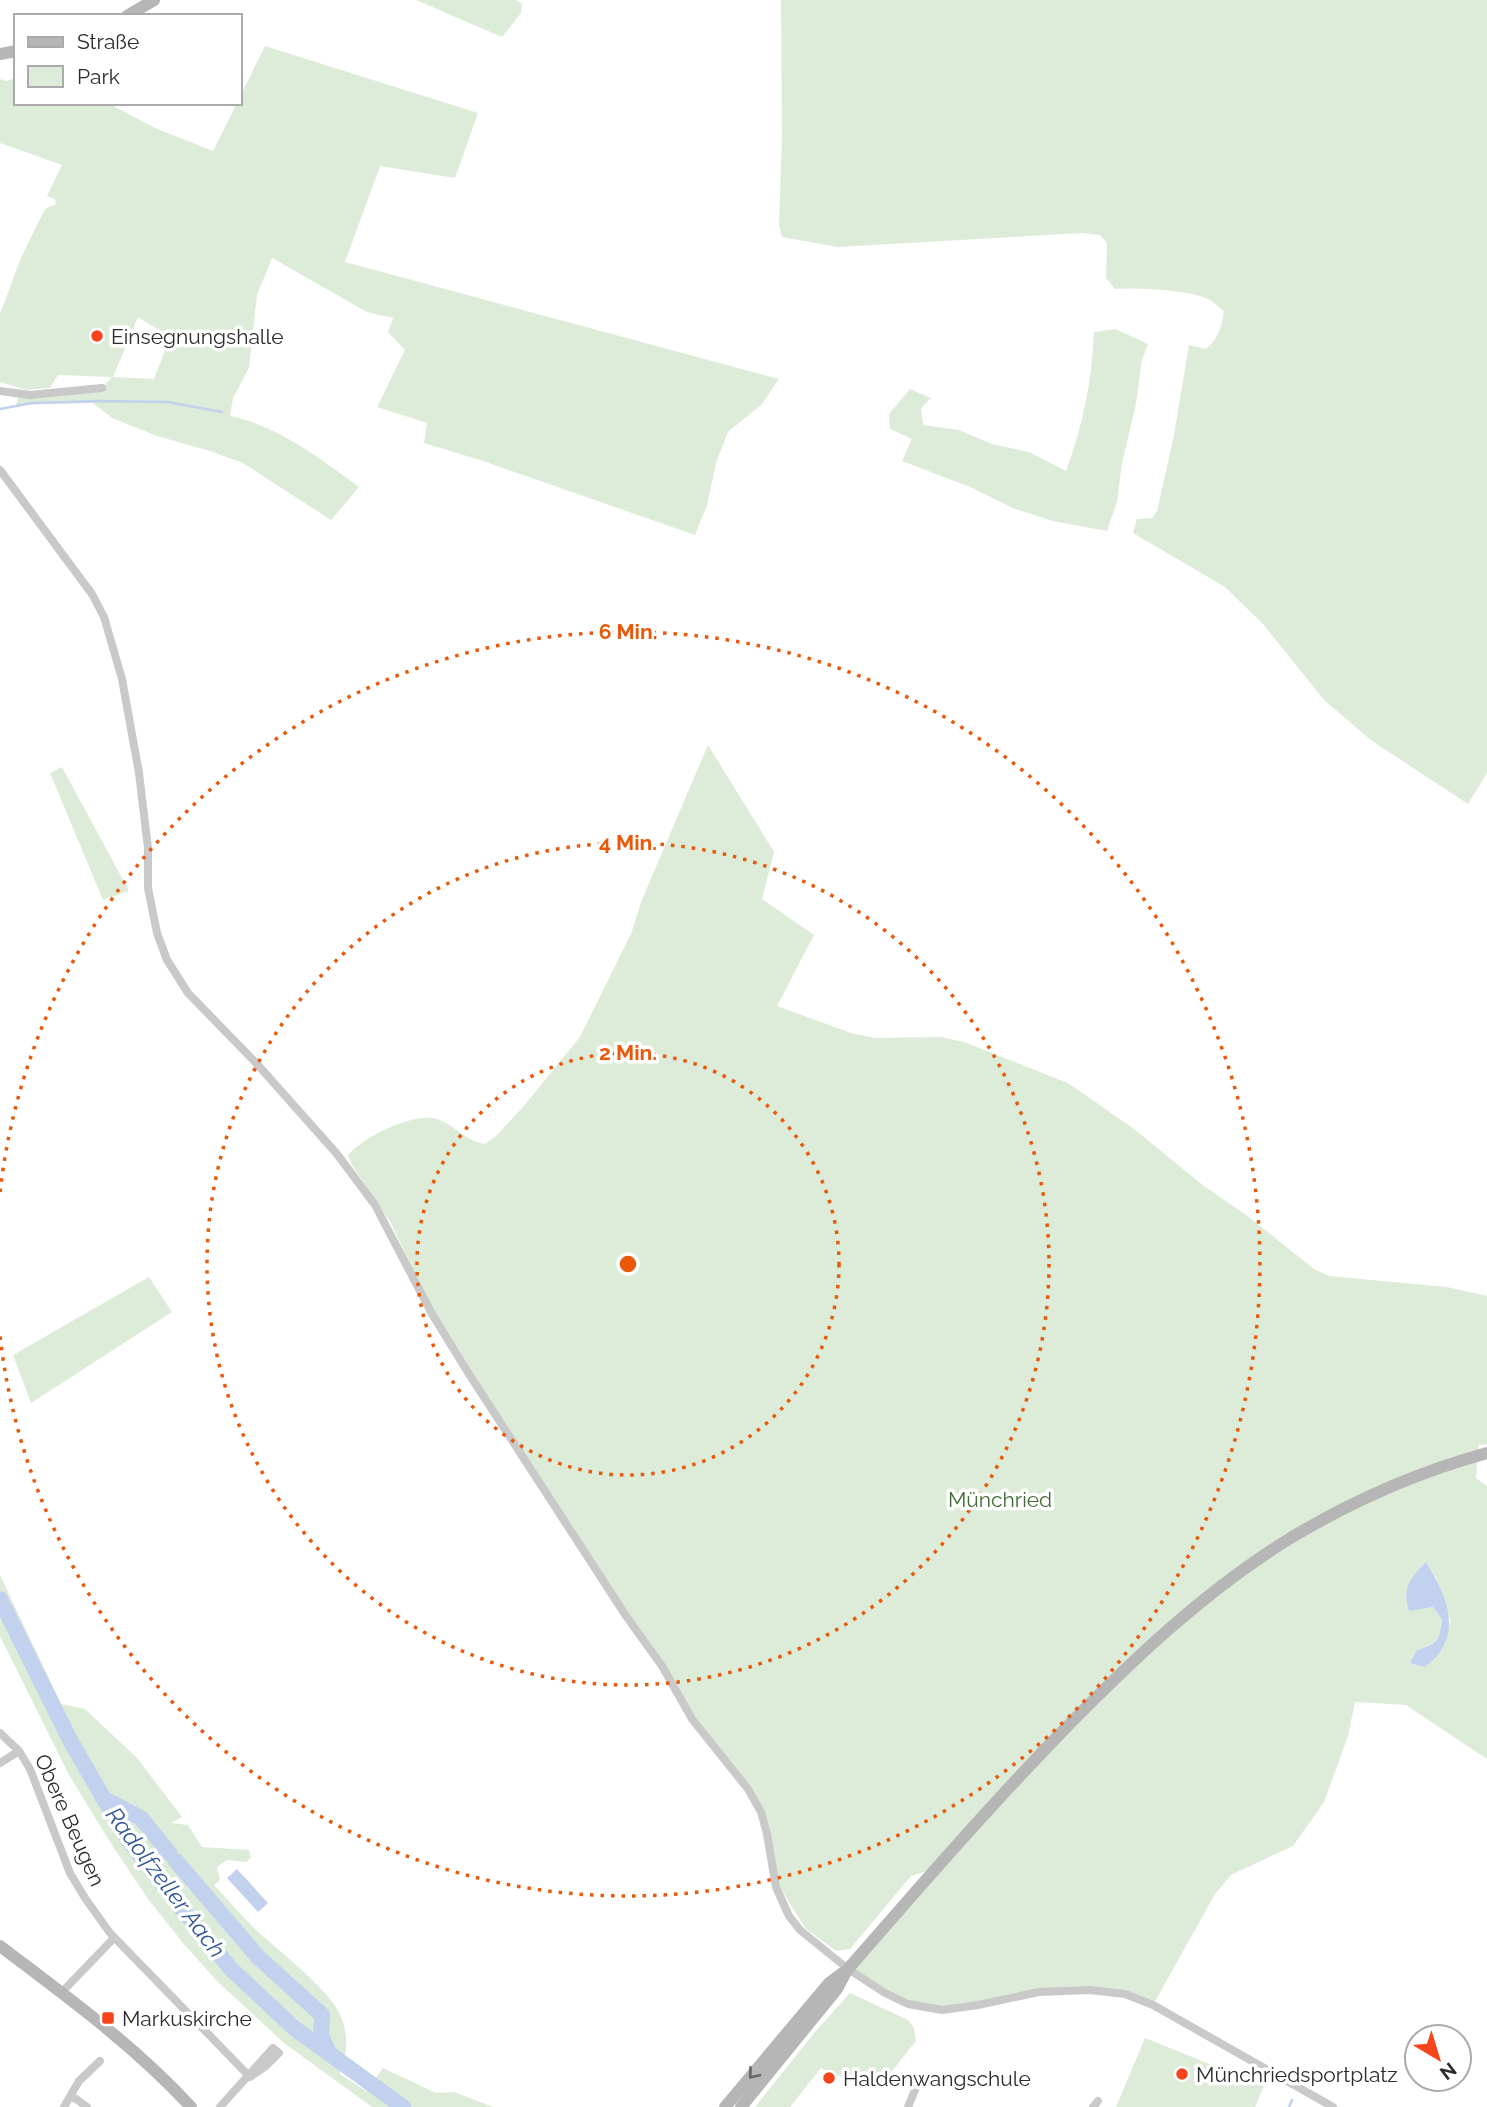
<svg xmlns="http://www.w3.org/2000/svg" width="1487" height="2107" viewBox="0 0 1487 2107" font-family="Raleway,sans-serif">
<rect width="100%" height="100%" fill="#fff"/>
<!-- green -->
<path fill="#ddecd8" fill-rule="evenodd" d="M416,0H516L522,4L521,13L502,37Z
M781,0H1487V773L1468,804L1372,741L1325,701L1263,624L1225,587L1133,533L1137,519L1152,518L1157,511L1173,440L1189,345L1206,349C1218,339 1222,327 1224,311C1219,308 1215,303 1210,300C1193,290 1136,287 1115,289L1106,278L1107,243L1100,235L1082,233L838,247L782,237L779,226L782,136Z
M265,46L478,113L455,178L380,166L345,262L779,379L762,404L728,432L716,463L707,505L695,535L483,461L424,443L427,423L377,407L405,350L388,332L393,318L367,312L272,258L257,295L249,368L233,398L230,416C278,426 320,458 359,487L331,520L243,463L210,451L157,436L112,418L93,403L16,405L19,394L102,388L112,377L58,375L50,388L26,390L0,382V314L21,258L38,223L45,209L56,204L55,199L47,196L62,165L0,143V79L6,81L16,78V103H108L155,128L213,151L237,103H240V97ZM138,317L170,337L154,379L113,377Z
M1115,329L1148,344L1142,360L1136,404L1122,463L1117,502L1107,531L1053,521L1015,509L970,487L902,461L912,439L890,429L889,414L910,389L931,398L921,408L923,425L959,430L992,444L1029,452L1066,471C1083,425 1092,381 1094,332Z
M708,745L774,852L762,899L814,935L777,1006L851,1033L875,1038L941,1037L964,1042L1068,1083L1134,1129L1204,1186L1249,1217L1314,1269L1329,1276L1447,1287L1487,1296V1444L1479,1445L1476,1478L1487,1486V1759L1406,1705L1355,1702L1348,1736L1324,1802L1293,1846L1231,1875L1215,1894L1153,2005L1125,1994L1039,1992L942,2010L908,2004L848,1969L934,1869L911,1876L850,1949L836,1951L805,1928L780,1887L762,1812L714,1747L433,1314L391,1223L352,1165L348,1155C363,1137 414,1112 437,1119C455,1125 465,1141 485,1144L496,1136L523,1107L580,1037L631,934L641,902ZM1426,1562L1436,1578L1451,1622L1424,1667L1417,1650C1438,1644 1438,1640 1442,1619L1433,1607L1409,1610C1401,1588 1411,1578 1426,1562Z
M62,767L129,891L103,900L50,773Z
M149,1277L172,1312L31,1403L13,1355Z
M0,1575L61,1704L85,1709L137,1758L182,1817L171,1823L188,1825L202,1847L249,1850L251,1858L246,1862L227,1860L217,1867L220,1880L214,1885C228,1900 241,1915 255,1929C277,1950 336,1993 343,2022C349,2043 346,2054 340,2074L366,2091L383,2068L436,2093L454,2092L493,2107H372L284,2043L218,1982L183,1943L148,1899L110,1842L69,1775L0,1636Z
M850,1993L908,2020L914,2028L916,2041L884,2081L870,2089L821,2068L790,2107H755L815,2032Z
M1145,2038L1264,2086L1255,2107H1116Z"/>
<!-- water -->
<path fill="#c2d1ee" d="M1426,1562C1448,1598 1465,1636 1425,1667L1410,1663L1417,1650C1438,1644 1439,1640 1442,1619L1433,1607L1409,1611C1401,1588 1411,1577 1426,1562Z
M237,1869L268,1903L258,1912L227,1878Z"/>
<g fill="none" stroke-linecap="round" stroke-linejoin="round">
<!-- stream -->
<path stroke="#c2d1ee" stroke-width="2.5" d="M0,409L32,403L100,401L168,402L222,412
M1289,2107L1292,2100"/>
<!-- river -->
<path stroke="#c2d1ee" stroke-width="16" d="M0,1599L71,1742L104,1799L129,1841L191,1920L231,1969L294,2028L403,2107
M106,1800L141,1818L170,1854
M176,1861L258,1957L322,2015L321,2035L328,2051"/>
<!-- minor -->
<path stroke="#c9c9c9" stroke-width="8" d="M0,391L30,395L102,388
M0,470L92,594L104,617L122,679L139,773L148,848V888L157,933L167,960L188,993L257,1064L337,1154L375,1205L432,1314L467,1371L626,1616L662,1666L692,1719L748,1789L761,1812L767,1834L776,1887L789,1916L800,1930L848,1969L885,1993L908,2004L942,2010L978,2005L1039,1992L1090,1990L1125,1994L1153,2005L1333,2107
M0,1733L19,1751L30,1769L70,1873L85,1898L110,1933L250,2077
M0,1763L19,1751
M62,1992L114,1938
M72,2096L87,2107
M64,2107L79,2081L100,2061
M220,2107L273,2048L279,2053L266,2066L250,2077
M908,2107L919,2080L915,2078
M1093,2107L1098,2101"/>
<!-- secondary -->
<path stroke="#b6b6b6" stroke-width="12" d="M127,16L154,0
M0,54L16,51
M0,1946C67,1997 134,2045 191,2107
M725,2107L829,1983L848,1969C915,1892 982,1815 1053,1741C1125,1667 1200,1594 1289,1539C1350,1502 1418,1472 1487,1453
M741,2107L837,1989L846,1972"/>
</g>
<!-- one-way arrows -->
<defs><path id="oneway-chevron" d="M-2-3.5L2.5 0L-2 3.5" fill="none" stroke-width="1.6" stroke-linecap="round" stroke-linejoin="round" transform="scale(1.75)"/></defs>
<use stroke="#6a6a6a" href="#oneway-chevron" transform="translate(753 2074) rotate(130)"/>
<!-- distance rings -->
<g fill="none" stroke="#e8590c" stroke-width="3.5" stroke-dasharray="3.5 7">
<circle cx="628" cy="1264" r="211"/>
<circle cx="628" cy="1264" r="421"/>
<path d="M0 1192A632 632 0 1 1 0 1336"/>
</g>
<!-- markers -->
<g fill="#f6441b" stroke="#fff" stroke-width="2.5">
<circle cx="97" cy="336" r="7"/>
<rect x="101" y="2011" width="14" height="14" rx="3.5"/>
<circle cx="1182" cy="2074" r="7"/>
<circle cx="829" cy="2078" r="7"/>
</g>
<g text-anchor="middle" dominant-baseline="central" stroke-width="7" stroke-linejoin="round" paint-order="stroke">
<!-- poi labels -->
<g font-size="21" fill="#2c2c2c" stroke="#fff" text-anchor="start">
<text x="111" y="336">Einsegnungshalle</text>
<text x="122" y="2018">Markuskirche</text>
<text x="1196" y="2074">Münchriedsportplatz</text>
<text x="843" y="2078">Haldenwangschule</text>
</g>
<!-- park labels -->
<g font-size="21" fill="#416c36" stroke="#fff">
<text x="1000" y="1499">Münchried</text>
</g>
<!-- street labels -->
<g font-size="21" fill="#2c2c2c" stroke="#fff">
<text transform="translate(70 1820) rotate(66)">Obere Beugen</text>
</g>
<!-- water labels -->
<g font-size="23" font-style="italic" fill="#335696" stroke="#fff">
<text transform="translate(166 1882) rotate(53)">Radolfzeller Aach</text>
</g>
</g>
<circle cx="628" cy="1264" r="10" fill="#e8590c" stroke="#fff" stroke-width="3.5"/>
<g font-size="21" text-anchor="middle" font-weight="bold" fill="#e8590c" stroke="#fff" stroke-width="7" stroke-linejoin="round" paint-order="stroke">
<text x="628" y="639">6 Min.</text>
<text x="628" y="850">4 Min.</text>
<text x="628" y="1060">2 Min.</text>
</g>
<!-- legend -->
<rect x="14" y="14" width="228" height="91" fill="#ffffff" stroke="#ababab" stroke-width="2"/>
<rect x="28" y="37" width="35" height="10" fill="#b6b6b6" stroke="#ababab" stroke-width="2"/>
<text x="77" y="49" font-size="21" fill="#2c2c2c">Straße</text>
<rect x="28" y="66" width="35" height="21" fill="#ddecd8" stroke="#ababab" stroke-width="2"/>
<text x="77" y="84" font-size="21" fill="#2c2c2c">Park</text>
<!-- north arrow -->
<g transform="translate(1438 2058) rotate(142)"><circle r="33" fill="#ffffff" stroke="#ababab" stroke-width="2"/>
<path d="M0-5L12 26L0 18L-12 26Z" fill="#f6441b"/>
<text y="-10" font-size="19" font-weight="bold" text-anchor="middle" fill="#2c2c2c">N</text>
</g>
</svg>
